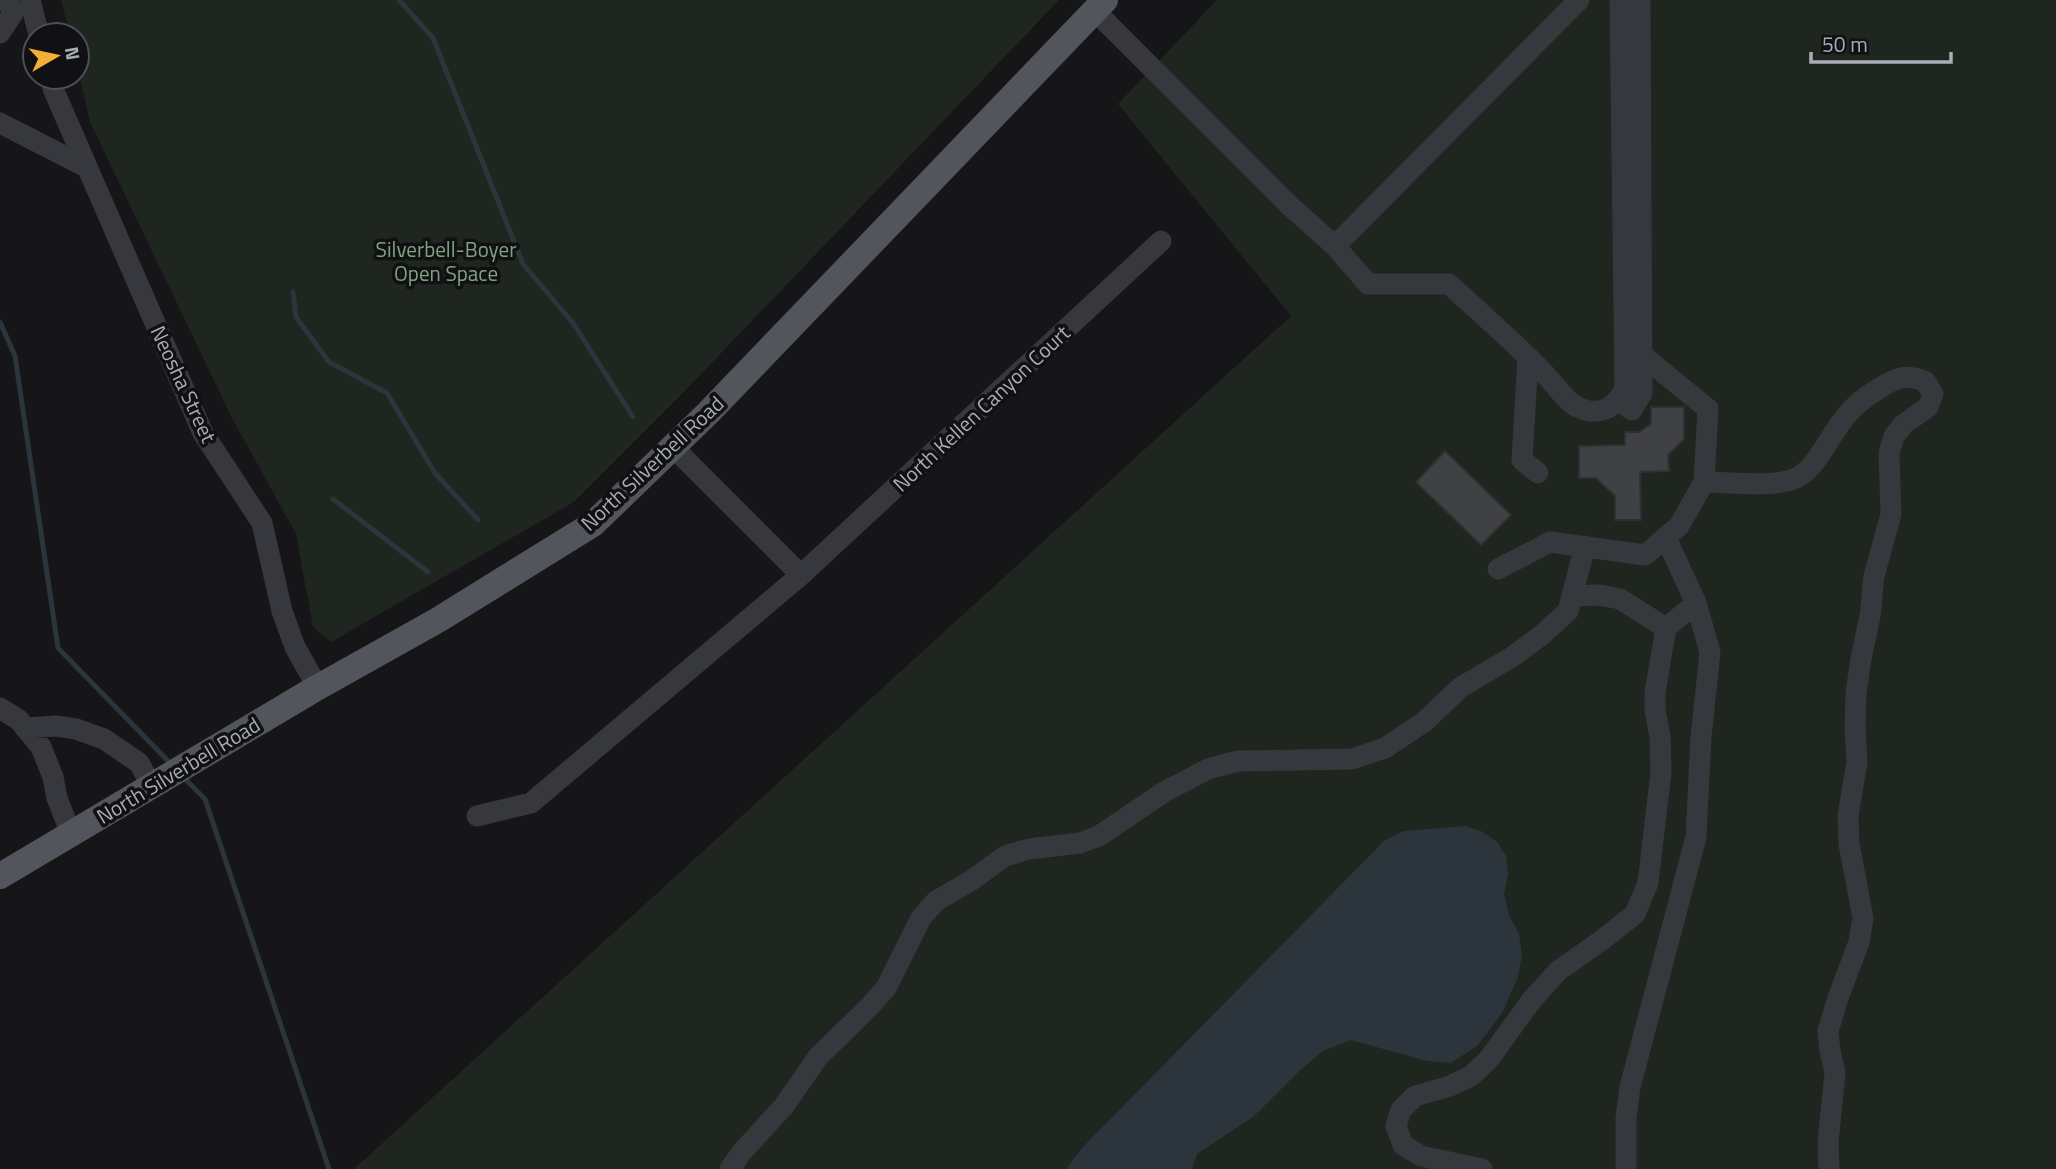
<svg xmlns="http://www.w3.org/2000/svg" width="2056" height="1169" viewBox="0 0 2056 1169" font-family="'Titillium Web',sans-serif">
<rect width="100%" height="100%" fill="#161618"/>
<!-- green -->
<path fill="#1e261f" d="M61,0H1059L683,393L574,502L331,642L313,627L296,534L232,418L90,122L77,66V35H70Z
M1217,0H2056V1169H354L1291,316L1118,104Z"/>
<!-- water -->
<path fill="#2c353c" d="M1465,826L1481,831L1497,842L1506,856L1508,874L1504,894L1509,915L1519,934L1522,955L1518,977L1502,1013L1478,1045L1451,1063L1427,1061L1351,1040L1323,1051L1296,1074L1253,1117L1197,1154L1192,1169H1066L1082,1148L1384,841L1404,831Z"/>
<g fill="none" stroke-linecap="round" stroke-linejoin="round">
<!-- stream -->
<path stroke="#2c353c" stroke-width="5" d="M399,0L433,38L523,264L573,323L633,417
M293,292L296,317L329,362L387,393L435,473L478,520
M0,322L15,356L58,648L173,766
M333,499L428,572
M182,776L205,799L329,1169"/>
</g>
<!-- building -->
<path fill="#404145" stroke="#303034" stroke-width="2" d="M1651,407H1684V439L1668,455L1669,471L1640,472L1641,520H1615V496L1596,478H1579V446L1625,445V432H1639L1651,424Z
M1445,451L1511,515L1481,545L1416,482Z"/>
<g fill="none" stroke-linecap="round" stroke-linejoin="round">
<!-- minor -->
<path stroke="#37383d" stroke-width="21" d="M30,0L39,35
M1095,11L1290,206L1335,246L1368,284H1449C1479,312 1511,339 1540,369C1550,378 1565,401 1577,407C1599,417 1615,409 1625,388L1620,0
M0,33L13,13L7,0
M50,77L54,91L203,433L262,523L282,611L295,647L318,688
M0,123L86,167
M1335,246L1579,0
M1528,357L1522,460L1538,473
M1619,401L1632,410L1642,393L1640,0
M673,447L801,575
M1704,482C1728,482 1775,488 1796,478C1816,468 1827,441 1840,424C1850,409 1864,397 1880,388C1897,377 1906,374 1925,381L1933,394L1928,407L1904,424L1894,436L1889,453L1891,514L1874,576L1870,616L1861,659L1856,693L1855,728L1857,762L1848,815L1849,844L1863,918L1859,942L1838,998L1828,1031L1830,1051L1835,1073L1828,1142L1829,1169
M1498,569L1550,542L1645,555L1679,526L1704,482L1708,409L1643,356
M1572,596L1599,595L1620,599L1666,628
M0,708L19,720L41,747L53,777L57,798L71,834
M25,728L56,726L76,729L104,739L139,763L152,786
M477,816L531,803L801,575L1161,241
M730,1169L741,1153L784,1106L818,1057L871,1005L886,988L921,918L936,901L972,880L1005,856L1029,849L1080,843L1099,836L1164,792L1208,769L1238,761L1352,759L1385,748L1424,722L1461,687L1512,657L1543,634L1568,611L1585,546
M1482,1169L1421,1156L1403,1145L1396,1126L1401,1110L1415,1096L1450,1086L1471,1076L1489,1059L1531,1001L1558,971L1602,940L1635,914L1648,883L1661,772L1660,737L1655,710V692L1666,628L1696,603
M1626,1169V1118L1630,1087L1696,837L1701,737L1710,652L1696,603L1666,538"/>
<!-- major -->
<path stroke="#53555c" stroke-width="26" d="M0,876L313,690L438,620L593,524L708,413L1105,0"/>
</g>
<g text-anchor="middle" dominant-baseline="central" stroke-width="7" stroke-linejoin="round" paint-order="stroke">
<!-- park labels -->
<g font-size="21" fill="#7fa381" stroke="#111113">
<text x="446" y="249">Silverbell-Boyer<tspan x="446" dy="24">Open Space</tspan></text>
</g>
<!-- street labels -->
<g font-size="21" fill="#a8adb8" stroke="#111113">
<text transform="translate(184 384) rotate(65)">Neosha Street</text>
<text transform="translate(981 408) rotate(-43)">North Kellen Canyon Court</text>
<text transform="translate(652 463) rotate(-43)">North Silverbell Road</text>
<text transform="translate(178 770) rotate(-31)">North Silverbell Road</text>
</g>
</g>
<!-- north arrow -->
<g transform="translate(56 56) rotate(81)"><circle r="33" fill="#111113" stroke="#4d4f55" stroke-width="2"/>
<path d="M0-5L12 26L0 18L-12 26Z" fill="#f2b134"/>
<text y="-10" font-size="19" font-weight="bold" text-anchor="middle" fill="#a8adb8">N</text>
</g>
<!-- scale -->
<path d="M1811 52v10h140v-10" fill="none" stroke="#a8adb8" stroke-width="3.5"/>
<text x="1822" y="52" font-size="21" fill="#a8adb8" stroke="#111113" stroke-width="5" paint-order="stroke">50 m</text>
</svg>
